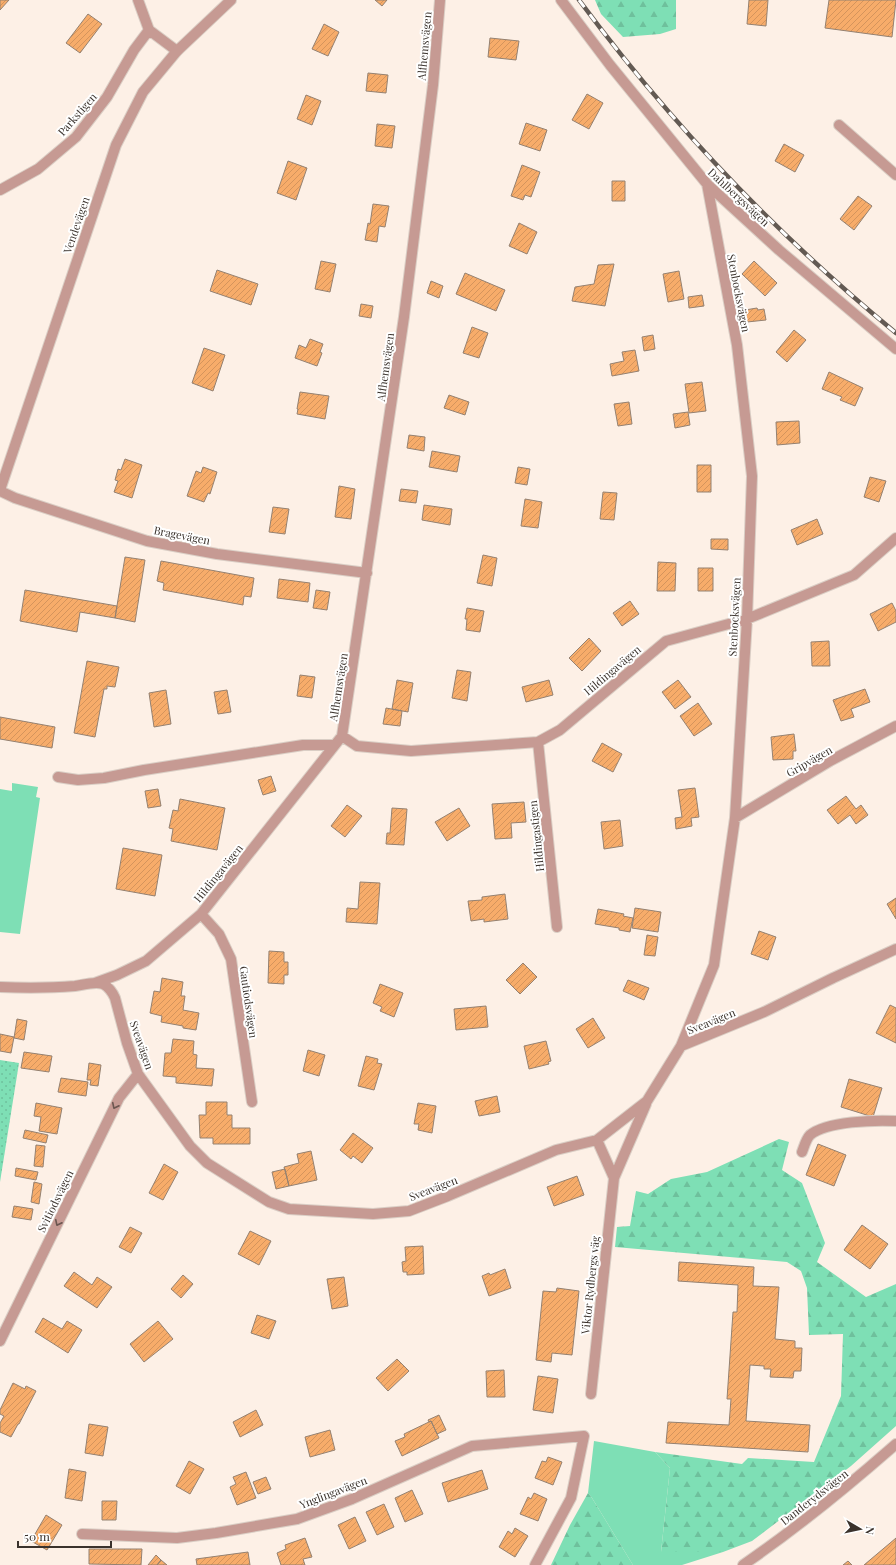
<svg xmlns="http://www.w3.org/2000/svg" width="896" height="1565" viewBox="0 0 896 1565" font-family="'Playfair Display',serif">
<defs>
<pattern id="forest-firs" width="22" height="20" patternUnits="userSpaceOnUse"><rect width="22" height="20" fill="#7edfb5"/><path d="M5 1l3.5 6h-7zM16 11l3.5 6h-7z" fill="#6ec09c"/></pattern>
<pattern id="park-dots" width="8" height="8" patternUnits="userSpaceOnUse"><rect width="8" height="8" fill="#7edfb5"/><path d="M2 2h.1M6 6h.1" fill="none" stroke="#6ec09c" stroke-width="1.8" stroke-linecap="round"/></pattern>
<pattern id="building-hatch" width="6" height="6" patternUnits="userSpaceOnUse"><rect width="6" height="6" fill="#f7ac6a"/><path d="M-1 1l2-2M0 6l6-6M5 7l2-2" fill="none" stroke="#d4945c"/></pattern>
</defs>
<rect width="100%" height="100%" fill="#fdf0e6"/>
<!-- green -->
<path fill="#7edfb5" d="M12,783L38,787L36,797L40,798L20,934L0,932V789L12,791Z
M594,1441L655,1452L670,1468L661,1552H723L682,1565H633L592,1498L588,1493Z"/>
<!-- forest -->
<path fill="url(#forest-firs)" d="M595,0H676V29L660,34L623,37L601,14Z
M779,1139L789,1142L782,1170L802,1183L825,1243L817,1262L866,1297L896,1284V1426L851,1466L752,1541L723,1552H661L670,1468L655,1452L742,1464L748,1458L814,1462L841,1396L843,1334L809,1335L807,1288L801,1271L787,1262L615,1247L617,1227L630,1226L636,1191L648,1194L671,1179L707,1172Z
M588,1493L592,1498L633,1565H551L570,1525Z"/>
<!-- park -->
<path fill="url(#park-dots)" d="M0,1060L19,1063L0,1182Z"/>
<!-- building -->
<path fill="url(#building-hatch)" stroke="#948171" d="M0,0H9L0,10Z
M375,0H387L382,6Z
M749,0H768L766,26L747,24Z
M829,0H896L892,37L825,28Z
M88,14L102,24L80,53L66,43Z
M324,24L339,32L328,56L312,49Z
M490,38L519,41L516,60L488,57Z
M368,73L388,75L386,93L366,91Z
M587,94L603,103L589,129L572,120Z
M306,95L321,101L312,125L297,119Z
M526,123L547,130L540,151L519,144Z
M377,124L395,126L392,148L375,146Z
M784,144L804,155L795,172L775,161Z
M288,161L307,168L296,200L277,193Z
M522,165L540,172L531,197L525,195L523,200L511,196Z
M612,181H625V201H612Z
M858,196L872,206L854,230L840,219Z
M373,204L389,206L385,227L379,226L377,242L365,240L368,223L370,224Z
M519,223L537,232L527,254L509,246Z
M321,261L336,264L330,292L315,289Z
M754,261L777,283L765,296L742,274Z
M614,264L605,306L572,301L575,287L594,284L598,265Z
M217,270L258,284L251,305L210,291Z
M679,271L684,299L668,302L663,274Z
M465,273L505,290L496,311L456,294Z
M431,281L443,286L439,298L427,293Z
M702,295L704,306L689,308L688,297Z
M361,304L373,306L371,318L359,316Z
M757,308L758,310L764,309L766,320L747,322L745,310Z
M472,327L488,333L479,358L463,353Z
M794,330L806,340L787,362L776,352Z
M653,335L655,349L644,351L642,337Z
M310,339L323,344L320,352L322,353L317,366L295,358L299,345L306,348Z
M204,348L225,355L213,391L192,383Z
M635,350L639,371L612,376L610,364L624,361L622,352Z
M829,372L863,388L855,406L840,400L842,397L822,389Z
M702,382L706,411L689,413L685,384Z
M300,392L329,396L325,419L297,414L298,409H297Z
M449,395L469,402L465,415L444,408Z
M629,402L632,424L618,426L614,404Z
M688,412L690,425L675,428L673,414Z
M799,421L800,443L777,445L776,422Z
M409,435L425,437L424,451L407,448Z
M432,451L460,456L457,472L429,467Z
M125,459L142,465L132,498L114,492L118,481L115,480L118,469L121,470Z
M697,465H711V492H697Z
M203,467L217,472L210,494L208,493L204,502L187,496L196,471L201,473Z
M518,467L530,469L527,485L515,483Z
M870,477L886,481L879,502L864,497Z
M339,486L355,489L351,519L335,517Z
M401,489L418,491L416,503L399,501Z
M603,492L617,493L614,520L600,519Z
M525,499L542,502L538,528L521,526Z
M424,505L452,509L450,525L422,520Z
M273,507L289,509L285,534L269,532Z
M817,519L823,534L797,545L791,530Z
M711,539H728V550L711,549Z
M483,555L497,558L492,586L477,583Z
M125,557L145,560L135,622L115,618Z
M161,561L254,578L251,597L244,596L243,605L163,590L164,583L157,581Z
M658,562L676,563L675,591H657Z
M698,568H713V591H698Z
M279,579L310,583L308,602L277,598Z
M25,590L117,606L115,618L80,612L77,632L20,621Z
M316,590L330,592L327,610L313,608Z
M630,601L639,614L622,626L613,613Z
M892,603L896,611V622L878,631L870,614Z
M467,608L484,611L480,632L466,630L467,619H465Z
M589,638L601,651L582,671L569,658Z
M829,641L830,666H812L811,642Z
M87,661L119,667L115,687L107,686V689H104L95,737L74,733Z
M457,670L471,672L467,701L452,698Z
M300,675L315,677L312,698L297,696Z
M397,680L413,683L408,712L392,709Z
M549,680L553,695L526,702L522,687Z
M678,680L691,697L675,709L662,692Z
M865,689L870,702L851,709L854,717L841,721L833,700Z
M166,690L171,724L154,727L149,693Z
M227,690L231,712L218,714L214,692Z
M698,703L712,724L694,736L680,716Z
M386,708L402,711L400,726L383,724Z
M0,717L55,727L52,748L0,739Z
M794,734L796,751H793V759L773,760L771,737Z
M602,743L622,754L613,772L592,761Z
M271,776L276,791L263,795L258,780Z
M695,788L699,817L691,818L692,826L676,829L675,818L682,817L678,790Z
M158,789L161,806L148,808L145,791Z
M846,796L856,809L861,805L868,815L856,824L850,815L838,824L827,810Z
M180,799L225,808L217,850L171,841L173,829L169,828L173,810L178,811Z
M524,802L526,822L511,823L512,838L495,839L492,804Z
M347,805L362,816L345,837L331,826Z
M392,808L407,809L404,845L386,844L387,833H390Z
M459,808L470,826L447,841L435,822Z
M620,820L623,846L604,849L601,822Z
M123,848L162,855L155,896L116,889Z
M360,882L380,883L377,924L346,922L347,908L358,909Z
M505,894L508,919L484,922V919L471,921L468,901L482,900V897Z
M896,898V919L887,904Z
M635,908L661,912L658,932L632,928Z
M598,909L624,914L623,916L633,918L630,932L619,930V928L595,924Z
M759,931L776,937L768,960L751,954Z
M647,935L658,937L655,956L644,955Z
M269,951L284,952V962H288V975H284V984L268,983Z
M523,963L537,977L520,994L506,980Z
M162,978L183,982L181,996H185L183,1010L199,1013L196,1030L183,1028V1026L161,1022L162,1016L150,1013L154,991L160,992Z
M628,980L649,988L644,1000L623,991Z
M380,984L403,993L394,1017L380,1011L382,1007L373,1003Z
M890,1005L896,1008V1043L876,1033Z
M486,1006L488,1027L456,1030L454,1009Z
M593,1018L605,1038L588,1048L576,1029Z
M17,1019L27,1021L24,1040L14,1038Z
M0,1034L14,1037L11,1053L0,1051Z
M173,1039L194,1041L193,1054L197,1055L196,1068L214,1069L212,1086L176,1083V1077L163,1076L165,1053H171Z
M546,1041L551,1061L548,1062L549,1064L529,1069L524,1046Z
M308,1050L325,1055L319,1076L303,1071Z
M24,1052L52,1056L49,1072L21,1068Z
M366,1056L378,1059L377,1063L382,1064L374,1090L358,1086Z
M89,1063L101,1065L98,1086L90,1085L91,1080H87Z
M61,1078L88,1082L86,1096L58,1092Z
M849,1079L882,1088L873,1117L841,1107Z
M497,1096L500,1112L479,1116L475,1101Z
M206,1102H227V1115H232V1128H250V1144H213V1138H200L199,1115H206Z
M36,1103L62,1108L57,1134L39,1131L41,1117L34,1116Z
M418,1103L436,1106L432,1133L418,1130L419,1124H414Z
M25,1130L48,1135L46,1143L23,1138Z
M353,1133L373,1148L362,1163L353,1156L351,1159L340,1150Z
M818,1144L846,1155L834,1186L806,1175Z
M36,1145L45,1146L43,1167L34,1166Z
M311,1151L317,1180L289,1186L284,1167L299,1163L297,1154Z
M164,1164L178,1172L163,1200L149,1193Z
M16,1168L38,1172L36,1180L15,1176Z
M285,1169L289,1186L276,1189L272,1172Z
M577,1176L584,1195L554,1206L547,1187Z
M34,1182L42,1184L39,1204L31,1202Z
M14,1206L33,1209L31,1220L12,1217Z
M862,1225L888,1244L870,1269L844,1250Z
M130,1227L142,1233L131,1253L119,1247Z
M250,1231L271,1241L259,1265L238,1254Z
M423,1246L424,1274L407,1275V1272H403L402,1262L406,1261L405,1247Z
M679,1262L754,1267L753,1286L779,1287L775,1339L795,1341V1348H802L801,1371H794L793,1378L770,1377L771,1369H764V1366L750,1365L746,1421L810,1425L808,1452L666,1443L668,1422L729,1425L731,1399H727L733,1312H737L738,1285L678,1281Z
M505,1269L511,1288L489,1296L482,1276L489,1273L490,1275Z
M74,1272L92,1285L97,1277L112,1287L97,1308L64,1286Z
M183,1275L193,1284L181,1298L171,1289Z
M344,1277L348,1306L332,1309L327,1279Z
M557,1288L579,1291L572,1355L552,1353L551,1362L536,1360L543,1291L556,1292Z
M257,1315L276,1321L269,1339L251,1333Z
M43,1318L62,1329L67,1321L82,1330L68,1353L35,1332Z
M158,1321L173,1339L144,1362L130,1344Z
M397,1359L409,1371L388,1391L376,1378Z
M504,1370L505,1397H487L486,1371Z
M538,1376L558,1379L553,1413L533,1410Z
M13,1383L25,1389L26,1386L36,1391L19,1424H18L11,1437L0,1432V1423L4,1416L0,1414V1410Z
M256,1410L263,1425L240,1437L233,1422Z
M439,1415L446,1430L437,1434L431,1421L429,1422L428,1420Z
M431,1421L439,1438L402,1456L395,1441L405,1437L404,1434Z
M89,1424L108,1427L103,1456L85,1453Z
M330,1430L335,1450L310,1457L305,1437Z
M548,1457L562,1462L553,1485L535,1478L542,1461L546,1462Z
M189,1461L204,1469L190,1494L176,1486Z
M69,1469L86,1472L82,1501L65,1498Z
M482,1470L488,1489L448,1502L442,1483Z
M246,1472L256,1498L237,1505L230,1487L236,1484L233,1477Z
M266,1477L271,1489L258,1494L253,1482Z
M412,1490L423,1514L405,1522L395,1498Z
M534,1493L547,1499L538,1521L520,1514L528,1497L531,1499Z
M102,1501H117L116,1520H102Z
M384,1504L394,1527L377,1535L366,1512Z
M46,1515L62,1525L47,1550L31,1541Z
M355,1517L366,1541L349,1549L338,1525Z
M515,1528L528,1536L515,1557L499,1547L508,1531L512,1534Z
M305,1538L312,1557L303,1559L305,1565H281L277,1553L286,1549L285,1545Z
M896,1538V1565H864Z
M89,1549H142L141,1565L89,1564Z
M248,1552L250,1565H197L196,1559Z
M156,1555L161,1560L157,1565H148Z
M161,1560L167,1565H157Z
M848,1561L852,1565H843Z"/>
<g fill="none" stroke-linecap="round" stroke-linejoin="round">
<!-- minor casing -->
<g stroke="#dacec5" stroke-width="12">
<path id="minor" d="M138,0L149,30L177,51
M561,0L610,65L707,184L779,250L896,349
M839,125L896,175
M0,190L38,169L76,137L107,97L134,50L149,30
M0,491L15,498L147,541L217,554L367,573
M342,736L404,317L433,85L440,0
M538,742L557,927
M58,777L78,780L104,778L144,770L303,745H334
M735,818L830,761L896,726
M201,914L219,934L231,959L252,1102
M95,983L117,975L146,961L201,914L342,736L357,746L411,751L538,742L560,730L666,641L747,619L854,575L896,538
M0,987C25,988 50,988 75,986C83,985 95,981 103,984C108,986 113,993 115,998L127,1043L138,1074L190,1146L207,1163L269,1202L289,1209L373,1214L409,1211L448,1196L556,1150L597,1140L647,1101L681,1046L764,1012L833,978L896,949
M681,1046L714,965L735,818L747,619L752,476L737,345L707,184
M597,1140L614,1178
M802,1152C804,1147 806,1139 810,1135C827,1121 875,1120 896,1121
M0,1341L119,1098L138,1074
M591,1394L614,1178L646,1104
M82,1534L177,1538L216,1533L297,1519L352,1499L472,1446L584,1436L571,1498L535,1565"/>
</g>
<!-- tertiary casing -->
<g stroke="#dacec5" stroke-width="12">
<path id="tertiary" d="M0,490L116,145L143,92L177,51L231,0
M743,1565C797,1528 847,1487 896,1444"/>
</g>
<!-- minor -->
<use href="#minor" stroke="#c69a93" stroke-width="10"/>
<!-- tertiary -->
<use href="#tertiary" stroke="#c69a93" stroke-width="10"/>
<!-- rail casing -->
<g stroke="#635a53" stroke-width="4.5">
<path id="rail" d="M579,0C671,124 777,235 896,333"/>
</g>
<!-- rail -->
<use href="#rail" stroke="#fff" stroke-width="3" stroke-dasharray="9" stroke-linecap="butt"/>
</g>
<!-- one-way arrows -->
<defs><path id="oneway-chevron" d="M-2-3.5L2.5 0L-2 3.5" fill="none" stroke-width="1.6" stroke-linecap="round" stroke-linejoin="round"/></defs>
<g stroke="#6b5650">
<use href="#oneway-chevron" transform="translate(115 1106) rotate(116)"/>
<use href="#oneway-chevron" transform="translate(58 1223) rotate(116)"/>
</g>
<g text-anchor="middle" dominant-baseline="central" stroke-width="4" stroke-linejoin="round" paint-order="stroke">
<!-- street labels -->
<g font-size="11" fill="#3a322c" stroke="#fff">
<text transform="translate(424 46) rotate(-85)">Alfhemsvägen</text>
<text transform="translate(77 114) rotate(-49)">Parkstigen</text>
<text transform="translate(739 197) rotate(43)">Dahlbergsvägen</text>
<text transform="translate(76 225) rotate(-71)">Vendevägen</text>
<text transform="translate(739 293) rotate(79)">Stenbocksvägen</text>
<text transform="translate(385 367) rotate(-82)">Alfhemsvägen</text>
<text transform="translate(182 535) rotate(11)">Bragevägen</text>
<text transform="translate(734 617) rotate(-87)">Stenbocksvägen</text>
<text transform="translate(612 670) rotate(-40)">Hildingavägen</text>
<text transform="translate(338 687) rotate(-81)">Alfhemsvägen</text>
<text transform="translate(809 761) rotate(-30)">Gripvägen</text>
<text transform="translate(536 836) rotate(-96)">Hildingastigen</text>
<text transform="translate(218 873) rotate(-51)">Hildingavägen</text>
<text transform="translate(249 1002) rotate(82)">Gautiodsvägen</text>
<text transform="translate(711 1021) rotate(-22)">Sveavägen</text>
<text transform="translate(142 1045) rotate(71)">Sveavägen</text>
<text transform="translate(433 1188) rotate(-21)">Sveavägen</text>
<text transform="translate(55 1201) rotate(-64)">Svitiodsvägen</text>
<text transform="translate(590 1285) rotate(-84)">Viktor Rydbergs väg</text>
<text transform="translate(333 1492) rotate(-21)">Ynglingavägen</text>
<text transform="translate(814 1497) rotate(-38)">Danderydsvägen</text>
</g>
</g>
<!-- north arrow -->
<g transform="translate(860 1529) rotate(99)" stroke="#ffffff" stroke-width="3" paint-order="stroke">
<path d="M0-3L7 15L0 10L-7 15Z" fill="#3a322c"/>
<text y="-6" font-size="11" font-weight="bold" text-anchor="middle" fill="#3a322c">N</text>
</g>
<!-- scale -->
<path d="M18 1541v6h93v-6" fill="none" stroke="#3a322c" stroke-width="2"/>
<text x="24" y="1541" font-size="12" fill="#3a322c" stroke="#ffffff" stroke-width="3" paint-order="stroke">50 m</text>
</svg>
